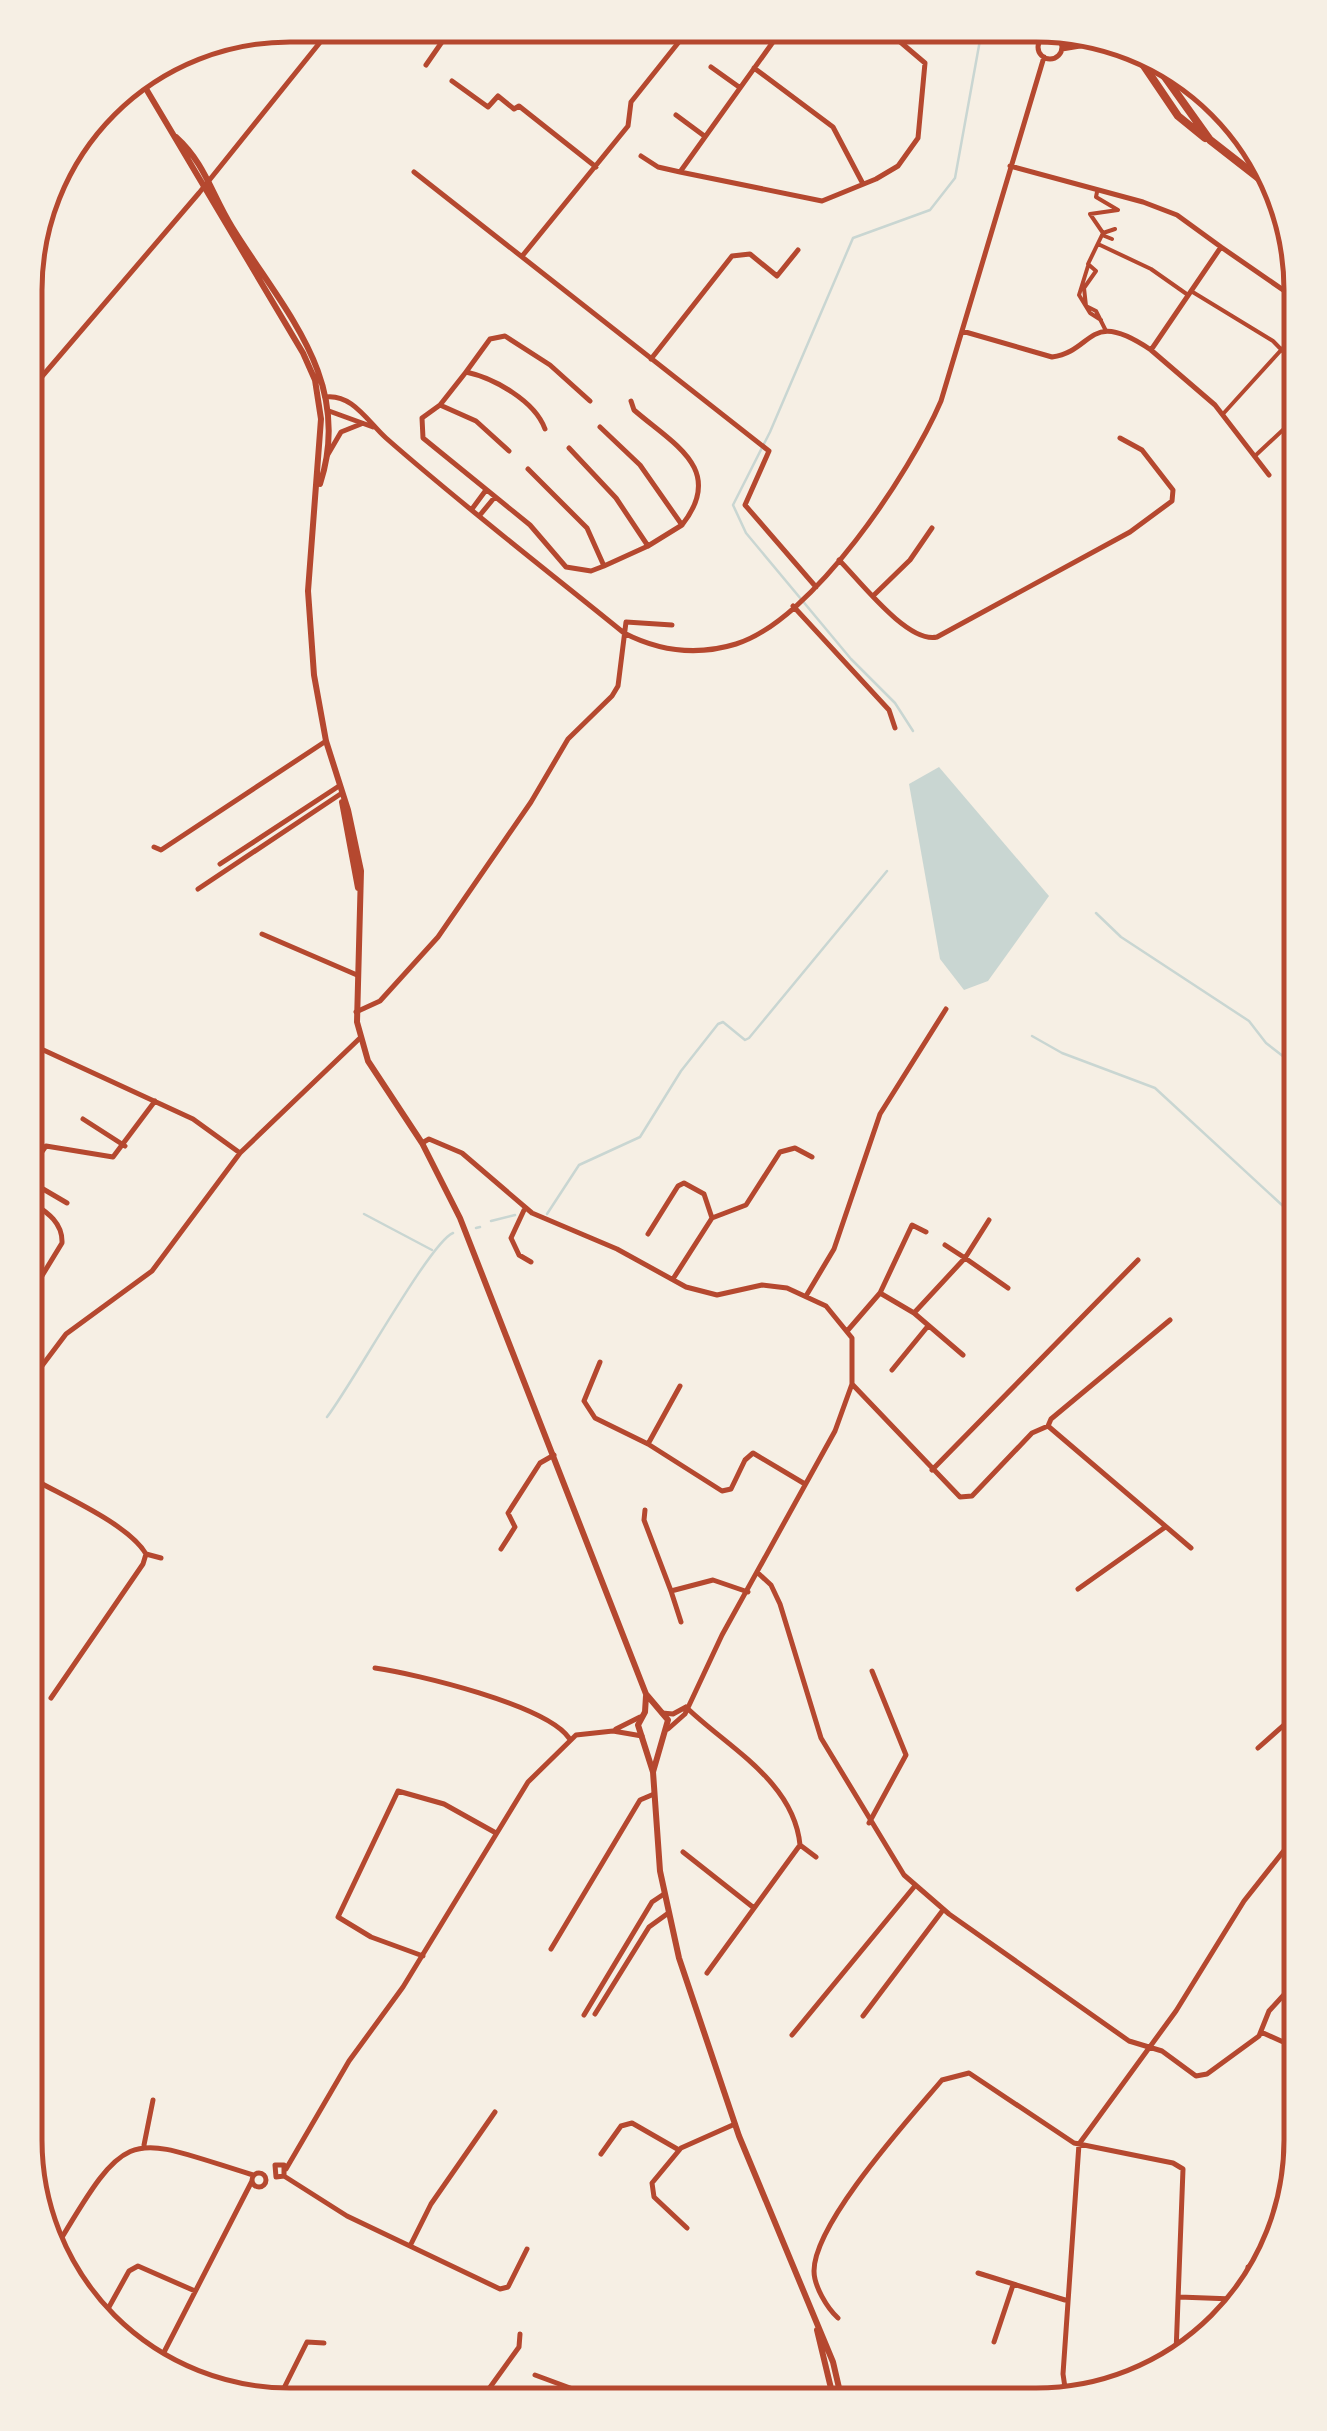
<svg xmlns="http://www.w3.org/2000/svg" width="1327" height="2431" viewBox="0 0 1327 2431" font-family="Inter,sans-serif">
<rect width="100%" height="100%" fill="#f6efe4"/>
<!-- water -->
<path fill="#c9d6d2" d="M939,767L1049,896L988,981L964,990L940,959L909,784Z"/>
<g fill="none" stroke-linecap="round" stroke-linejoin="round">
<!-- stream -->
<path stroke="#c9d6d2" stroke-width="2.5" d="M1179,75C1194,97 1202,116 1230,119
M913,731L895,703L851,659L746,533L733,505L770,432L853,238L930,210L955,178L982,29
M1096,913L1121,937L1249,1021L1266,1043L1302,1071
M1032,1036L1062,1053L1155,1088L1283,1206L1302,1323
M364,1214L432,1250
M547,1214L579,1165L640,1137L681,1071L718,1024L723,1022L745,1040L749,1038L887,871
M491,1221L515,1215
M476,1228L480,1227
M327,1417C352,1385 430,1242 453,1233"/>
<!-- pedestrian -->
<path stroke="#b5482f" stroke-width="4" d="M1097,192L1096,197L1118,210L1090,214L1103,233L1088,264L1096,271L1084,288L1086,306L1096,311L1106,331
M1103,233L1115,229
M1102,235L1112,239
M1098,244L1151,269L1188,295
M1088,266L1079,295L1090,313L1101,320
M1191,291L1273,341L1302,371
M1223,414L1302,327
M1256,455L1302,412"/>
<!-- minor -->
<path stroke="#b5482f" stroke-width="5" d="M1027,30L1041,39
M1038 47a12 12 0 1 1 24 0a12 12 0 1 1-24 0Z
M1061,42L1094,33
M1062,49L1110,41
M426,65L453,26
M711,67L739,87
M754,68L833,127L862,182
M452,81L488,107L498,96L514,109L519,106L596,167
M676,115L703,135
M641,156L658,167L680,172L783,28
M414,172L769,451L745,505L816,587
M680,172L822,201L876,179L898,166L918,138L925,63L885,29
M1221,247L1302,303
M523,255L628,126L631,102L690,28
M962,331L1052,357C1095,351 1087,307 1151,350L1221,247L1177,215L1143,202L1010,166
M1151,350L1215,405L1269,475
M651,359L732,256L750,254L777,276L798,250
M466,372L490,339L505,336L550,365L590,401
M27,394L199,193L334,25
M325,397C352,393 368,422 386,438C462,505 544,568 624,633C659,651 697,656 736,644C813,620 910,473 941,401L1044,57
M631,401L634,410C673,444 726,469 682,525
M440,405L466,372C494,378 535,401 545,429
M329,411L373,427
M600,427L640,465L682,525L648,546
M569,448L616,498L648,546L604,566
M509,451L476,421L440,405L422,418L423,438L530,525L566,567L591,571L604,566L587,528L528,469
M327,456L341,432L361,424
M472,509L486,490
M480,515L494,498
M839,560C860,581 908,644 937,637L1130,532L1172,501L1173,490L1142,450L1120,438
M874,595L910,560L932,528
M793,606L889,710L895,728
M154,847L161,850L326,741
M220,864L339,786
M198,889L342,793
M262,934L357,975
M356,1012L380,1001L438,937L531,802L568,739L612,696L618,686L626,622L672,625
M26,1042L193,1119L240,1153
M83,1119L125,1146
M422,1143L429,1139L462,1153L532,1213L617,1249L686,1287L717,1295L762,1285L787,1288L826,1306L852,1338V1384L835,1431L722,1635L685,1714L668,1729
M26,1174L46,1146L113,1157L155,1101
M26,1179L67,1203
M525,1208L511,1238L519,1255L531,1262
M648,1234L678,1186L684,1183L704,1194L712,1218
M945,1245L965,1258L989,1220
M26,1273L37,1285
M673,1279L712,1218L746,1205L780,1152L795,1148L812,1157
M880,1293L912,1225L926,1232
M806,1296L834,1249L880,1114L946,1009
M26,1302L62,1243C63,1220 43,1210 26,1198
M914,1313L965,1258L1008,1288
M848,1330L880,1293L914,1313L963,1355
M600,1362L584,1401L595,1418L648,1444L722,1491L731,1489L745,1460L753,1453L805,1484
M892,1370L928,1326
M852,1384L960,1497L972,1496L1032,1433L1048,1426L1191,1548
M26,1387L66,1334L152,1271L240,1153L360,1038
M1048,1426L1051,1419L1170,1320
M648,1444L680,1386
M932,1470L1138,1260
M26,1475C58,1494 128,1523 146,1554L161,1558
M645,1510L644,1520L671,1591L713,1580L748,1592
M501,1549L515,1527L508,1513L540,1463L554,1455
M758,1573L771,1585L780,1604L821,1738L904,1875L949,1914L1129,2041L1162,2051L1196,2076L1207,2074L1259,2036L1269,2011L1301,1976
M1078,1589L1164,1528
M671,1591L681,1622
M375,1668C417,1674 546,1705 569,1738
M51,1698L143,1564L146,1554
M686,1707C727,1747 794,1781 800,1845L707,1973
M662,1713L673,1714L686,1707
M616,1729L640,1717
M1258,1748L1302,1709
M869,1823L906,1755L872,1671
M800,1845L816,1857
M683,1852L754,1908
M551,1949L640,1800L654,1794
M423,1956L371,1937L338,1917L398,1791L444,1804L496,1833
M595,2014L649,1927L667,1914
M584,2015L652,1902L664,1894
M863,2016L943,1910
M1261,2032L1301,2050
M792,2035L914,1887
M144,2145L153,2100
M601,2154L621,2126L632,2123L679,2150
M286,2169L349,2061L403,1987L528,1782L576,1735L613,1731L642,1736
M252 2180a7 7 0 1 1 14 0a7 7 0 1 1-14 0Z
M284,2176V2165H275L276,2177L284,2176L347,2216L500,2289L508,2287L527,2249
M687,2228L654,2197L652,2183L681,2148L735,2124
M61,2239C130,2123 130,2137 253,2175
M410,2246L431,2204L495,2112
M1248,2267L1251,2292
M978,2273L1065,2300
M1179,2297L1233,2299L1251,2293
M104,2316L129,2271L138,2266L195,2291
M838,2318C827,2308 814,2286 814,2271C814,2223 909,2119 942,2080L969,2073L1074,2143L1173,2163L1183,2169L1176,2353
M994,2342L1013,2285
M160,2360L252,2181
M535,2375L581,2392V2405
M1067,2401L1063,2374L1079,2144L1176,2011L1244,1901L1301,1829
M276,2404L307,2342L324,2343
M478,2404L519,2347L520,2334"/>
<!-- secondary -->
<path stroke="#b5482f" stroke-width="6" d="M139,77L303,353L315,380L321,419L308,591L314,675L326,741L348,810L361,871L357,1022L368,1061L422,1143L460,1218L646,1694L668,1720L653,1772
M176,137C205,163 212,195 232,227C283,310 354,380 320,484
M342,802L358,888
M646,1696L645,1712L638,1725L653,1772L660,1871L679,1958L739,2136L833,2362L843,2405
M817,2330L835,2405"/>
<!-- primary -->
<path stroke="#b5482f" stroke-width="8" d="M1136,54L1178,116L1205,138
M1155,63L1210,140L1283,197"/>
</g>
<!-- crop -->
<path d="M0 0H1327V2431H0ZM290 42H1036A248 248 0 0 1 1284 290V2140A248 248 0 0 1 1036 2388H290A248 248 0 0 1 42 2140V290A248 248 0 0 1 290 42Z" fill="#f6efe4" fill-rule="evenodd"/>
<path fill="none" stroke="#b5482f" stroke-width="5" d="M290 42H1036A248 248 0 0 1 1284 290V2140A248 248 0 0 1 1036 2388H290A248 248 0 0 1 42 2140V290A248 248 0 0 1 290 42Z"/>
</svg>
